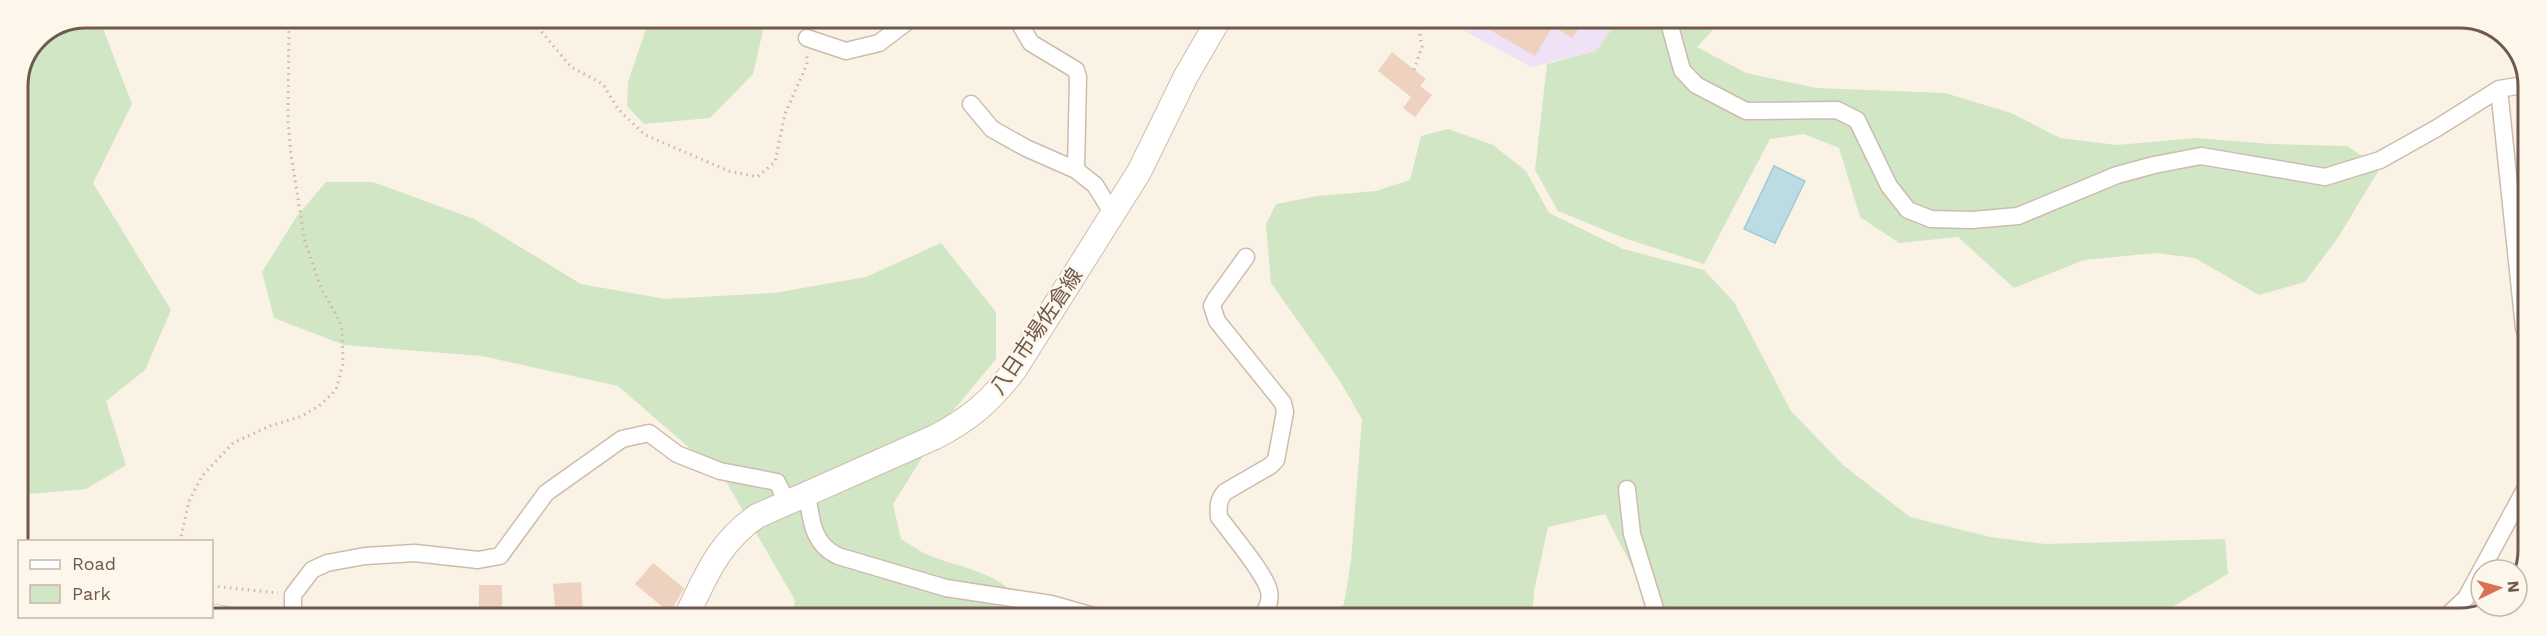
<svg xmlns="http://www.w3.org/2000/svg" width="2547" height="636" viewBox="0 0 2547 636" font-family="'Work Sans','Noto Sans JP',sans-serif">
<rect width="100%" height="100%" fill="#faf2e4"/>
<!-- education -->
<path fill="#efe1f6" d="M1443,19H1619L1596,51L1531,67Z"/>
<!-- green -->
<path fill="#d1e6c4" d="M86,18H99L132,104L93,183L171,310L145,370L106,401L126,465L86,489L18,495V86L38,38Z
M698,18H740L764,26L753,74L710,118L644,124L627,106L628,82L647,26Z
M1619,19H1723L1697,47L1746,73L1816,88L1945,93L2011,113L2060,138L2117,145L2197,138L2270,144L2347,146L2380,168L2339,236L2305,282L2259,295L2195,258L2156,253L2084,260L2014,288L1958,237L1899,243L1860,217L1839,148L1804,134L1770,139L1704,264L1624,238L1558,211L1535,170L1547,64L1596,51Z
M1448,129L1493,145L1526,171L1549,213L1623,249L1704,270L1734,302L1791,411L1843,465L1910,517L1990,537L2045,544L2225,539L2228,574L2154,618H1658L1605,514L1548,527L1534,591L1532,617H1323L1344,604L1351,561L1362,419L1338,378L1271,283L1266,224L1276,204L1318,196L1376,191L1410,180L1421,136Z
M326,182H373L474,219L581,284L665,299L774,293L866,277L941,243L996,312V359L947,418L893,504L901,539C911,545 922,553 933,557C965,569 1018,576 1025,617H792L795,600L724,478L618,386L482,356L344,345L274,318L262,272L297,216Z
M2528,543V563L2517,581V570H2513Z"/>
<!-- water -->
<path fill="#badce2" stroke="#a1cbd3" stroke-width="1.5" d="M1774,166L1805,181L1775,243L1744,229Z"/>
<!-- building -->
<path fill="#eed1be" d="M1471,19H1585L1572,38L1553,26L1535,56Z
M1392,52L1426,79L1420,86L1432,95L1415,117L1403,108L1411,97L1378,71Z
M653,563L684,588L670,613L635,584Z
M581,582L583,614L556,616L553,584Z
M479,585H502V617H479Z"/>
<g fill="none" stroke-linecap="round" stroke-linejoin="round">
<!-- service casing -->
<g stroke="#cdbcae" stroke-width="10">
<path id="service" d="M89,616V617"/>
</g>
<!-- minor casing -->
<g stroke="#cdbcae" stroke-width="19">
<path id="minor" d="M1017,19L1031,43L1076,70L1078,77L1076,170
M1668,19L1682,70L1696,85L1746,111L1837,110L1857,120L1889,186L1908,210L1931,219L1972,220L2018,216L2117,175L2154,165L2201,156L2325,177L2380,160L2437,128L2499,89L2529,84
M807,38L846,51L879,43L912,18
M2499,89L2524,328L2528,337
M971,104L992,129L1026,148L1076,170L1095,185L1113,214
M1246,257L1215,300L1212,306L1217,321L1283,403L1285,412L1276,460L1270,466L1225,492C1218,500 1218,506 1219,517C1231,534 1265,573 1269,591C1271,601 1267,610 1261,617
M1627,489L1632,534L1658,618
M807,493C811,519 812,544 838,556L946,588L1051,604L1097,617
M293,617V595L312,570L327,563L365,556L415,553L478,560L500,556L546,493L622,439L649,433L677,454L720,471L777,482L787,502
M2445,618L2466,598L2528,484"/>
</g>
<!-- tertiary casing -->
<g stroke="#cdbcae" stroke-width="23">
<path id="tertiary" d="M212,615L225,617"/>
</g>
<!-- secondary casing -->
<g stroke="#cfbcac" stroke-width="26">
<path id="secondary" d="M686,617C706,576 718,543 757,516L935,437C970,419 991,401 1015,369L1139,172L1186,76L1219,19"/>
</g>
<!-- path -->
<path stroke="#d2b4a1" stroke-width="3" stroke-dasharray="1.5 4.5" stroke-linecap="butt" d="M530,18L571,67L603,84L618,109L645,135L729,171L757,177L775,162L785,114L807,64V55
M1414,70L1422,47L1417,19
M180,542L189,501L202,476L233,443L270,426L302,416L319,406L336,390L343,364L342,330L339,320L321,288L305,242L291,155L288,120L289,18
M212,586L278,593"/>
<!-- service -->
<use href="#service" stroke="#fff" stroke-width="8"/>
<!-- minor -->
<use href="#minor" stroke="#fff" stroke-width="16"/>
<!-- tertiary -->
<use href="#tertiary" stroke="#fff" stroke-width="21"/>
<!-- secondary -->
<use href="#secondary" stroke="#fff" stroke-width="24"/>
</g>
<g text-anchor="middle" dominant-baseline="central" stroke-width="5" stroke-linejoin="round" paint-order="stroke">
<!-- street labels -->
<g font-size="21" fill="#70594c" stroke="#fdf6ea">
<text transform="translate(1036 331) rotate(-56)">八日市場佐倉線</text>
</g>
</g>
<!-- crop -->
<path d="M0 0H2547V636H0ZM86 28H2460A58 58 0 0 1 2518 86V550A58 58 0 0 1 2460 608H86A58 58 0 0 1 28 550V86A58 58 0 0 1 86 28Z" fill="#fdf6ea" fill-rule="evenodd"/>
<path fill="none" stroke="#70594c" stroke-width="3" d="M86 28H2460A58 58 0 0 1 2518 86V550A58 58 0 0 1 2460 608H86A58 58 0 0 1 28 550V86A58 58 0 0 1 86 28Z"/>
<!-- legend -->
<rect x="18" y="540" width="195" height="78" fill="#fdf6ea" stroke="#c5b7ab" stroke-width="1.5"/>
<rect x="30" y="560" width="30" height="9" fill="#ffffff" stroke="#c5b7ab" stroke-width="1.5"/>
<text x="72" y="570" font-size="18" fill="#70594c">Road</text>
<rect x="30" y="585" width="30" height="18" fill="#d1e6c4" stroke="#c5b7ab" stroke-width="1.5"/>
<text x="72" y="600" font-size="18" fill="#70594c">Park</text>
<!-- north arrow -->
<g transform="translate(2499 588) rotate(85)"><circle r="28" fill="#fdf6ea" stroke="#c5b7ab" stroke-width="1.5"/>
<path d="M0-4.5L10 22L0 15L-10 22Z" fill="#db7152"/>
<text y="-9" font-size="16" font-weight="bold" text-anchor="middle" fill="#70594c">N</text>
</g>
</svg>
